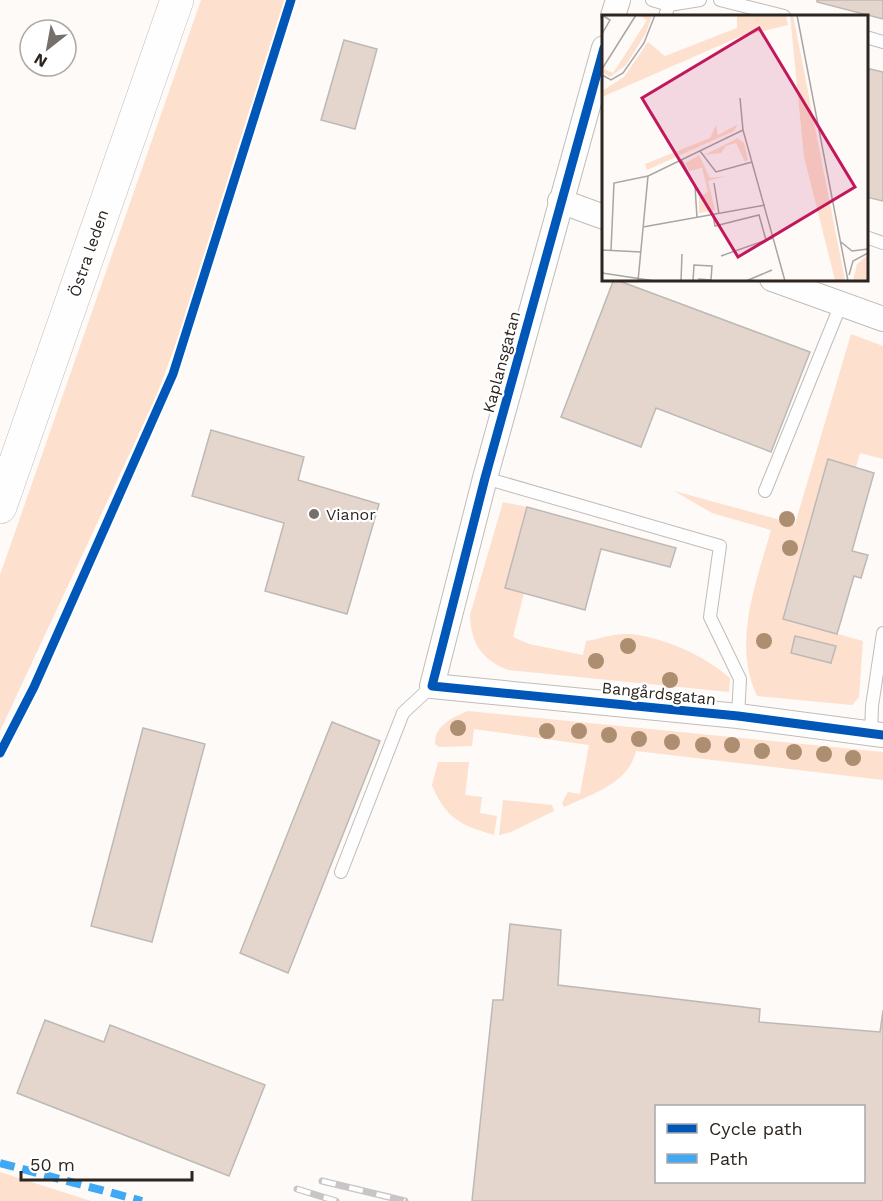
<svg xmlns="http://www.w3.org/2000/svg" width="883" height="1201" font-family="'Work Sans',sans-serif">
<rect width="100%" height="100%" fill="#fdfaf8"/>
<path fill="#fde0cd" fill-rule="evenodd" d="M201 0H285L179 335 156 397 0 731V575Z
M851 334 883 346V459L860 453 856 467 829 460 784 619 863 641 859 697 852 705 757 696C732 642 756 584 771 530L712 513 674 491 795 524ZM795 636 835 646 832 663 791 653Z
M503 502 527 507 505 588 524 593 513 637 529 644 583 655 586 641C599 639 615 633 628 634 661 636 706 656 730 678L729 692 508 670C481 659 471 643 470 615Z
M468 711 883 752V780L636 751C628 784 592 794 564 807L562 803 568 792 580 794 589 745 474 729 472 746 439 747 435 744C434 725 454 717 468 711Z
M438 762H469L465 795 482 797 480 813 497 816 494 835C462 826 445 818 432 785Z
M503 800 552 805 554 811 511 832 499 835Z
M0 1172 91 1201H0Z"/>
<path fill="#e4d6cd" stroke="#bdb9b5" stroke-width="1.5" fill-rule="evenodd" d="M817 0H883V19L817 2Z
M344 40 377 49 355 129 321 120Z
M866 68 883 72V201L866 197Z
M614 279 810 352 771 452 656 408 641 447 561 417Z
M211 430 304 457 298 480 379 504 347 614 265 591 284 523 192 496Z
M828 459 874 473 852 551 868 555 861 578 854 576 837 634 783 619Z
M527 507 676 548 670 567 601 549 585 610 505 588Z
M795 636 836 646 831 663 791 653Z
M332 722 380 741 288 973 240 953Z
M143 728 205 744 152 942 91 926Z
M510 924 561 930 558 985 760 1009 759 1022 880 1032 883 1010V1201H472L493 1000H503ZM656 1106H864V1182H656Z
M45 1020 104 1042 110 1025 265 1085 229 1176 17 1093Z"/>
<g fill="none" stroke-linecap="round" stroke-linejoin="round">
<defs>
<path id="lane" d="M652 0 669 5 665 16
M720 0 784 16
M669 5 700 0
M866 37 883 42
M866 237 883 243
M485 478 720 546 710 617 740 679 738 716
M765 491 841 304
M871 734 872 706 883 633
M341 872 403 713 432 686"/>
<path id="street" d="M613 16 618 0
M604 48 485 478 432 686 738 716 883 735
M560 201 604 217
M772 279 883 319"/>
<path id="highway" d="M0 507 177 0"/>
</defs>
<use href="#lane" stroke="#c0bcb9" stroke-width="14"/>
<use href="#street" stroke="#c0bcb9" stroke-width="26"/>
<use href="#highway" stroke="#c0bcb9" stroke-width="34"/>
<use href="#lane" stroke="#fffefe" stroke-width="12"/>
<use href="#street" stroke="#fffefe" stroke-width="24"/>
<use href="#highway" stroke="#fffefe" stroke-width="33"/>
<defs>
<path id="rail" d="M322 1181 405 1201
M297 1189 336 1201"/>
</defs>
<use href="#rail" stroke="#c7c5c5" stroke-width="7"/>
<use href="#rail" stroke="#fff" stroke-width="4.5" stroke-dasharray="14" stroke-linecap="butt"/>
<path stroke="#3fa9f5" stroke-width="8" stroke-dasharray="15 8" stroke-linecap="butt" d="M0 1163 142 1201"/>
<defs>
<path id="cycleway" d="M604 48 485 478 432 686 738 716 883 735
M0 753 34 687 173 374 291 0"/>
</defs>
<use href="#cycleway" stroke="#fff" stroke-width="13"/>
<use href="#cycleway" stroke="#0057b8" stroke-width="9"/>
</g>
<g fill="#ae8e70">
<circle cx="787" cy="519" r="8"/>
<circle cx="790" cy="548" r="8"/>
<circle cx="764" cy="641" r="8"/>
<circle cx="628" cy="646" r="8"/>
<circle cx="596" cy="661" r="8"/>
<circle cx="670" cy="680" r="8"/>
<circle cx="458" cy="728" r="8"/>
<circle cx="547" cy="731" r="8"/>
<circle cx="579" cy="731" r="8"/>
<circle cx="609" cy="735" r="8"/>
<circle cx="639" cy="739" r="8"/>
<circle cx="672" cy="742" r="8"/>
<circle cx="703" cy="745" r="8"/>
<circle cx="732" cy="745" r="8"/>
<circle cx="762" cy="751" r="8"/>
<circle cx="794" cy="752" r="8"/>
<circle cx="824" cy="754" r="8"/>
<circle cx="853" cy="758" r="8"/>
</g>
<circle fill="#75706c" stroke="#fff" stroke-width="2" cx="314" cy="514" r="6"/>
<g text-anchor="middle" stroke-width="4.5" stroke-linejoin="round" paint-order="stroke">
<g font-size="16" fill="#2c2520" stroke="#fff">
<text transform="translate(88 253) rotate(-71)" y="6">Östra leden</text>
<text transform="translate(501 362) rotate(-75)" y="6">Kaplansgatan</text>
<text transform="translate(659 693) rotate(6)" y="6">Bangårdsgatan</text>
</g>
<g font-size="16" fill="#2c2520" stroke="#fff" text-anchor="start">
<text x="326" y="520">Vianor</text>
</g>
</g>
<g transform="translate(602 15)">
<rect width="266" height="266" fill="#fdfaf8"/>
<path d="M37 0H50L44 18 24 50 8 62 0 57 2 54 11 58 28 32 45 5ZM135 0H184L186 10 137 22 0 82V76L22 62 46 27 63 41 135 13ZM188 0H191L243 265H233L202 142ZM136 109 132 116 45 155 43 149 108 123 114 110 116 120ZM136 123 142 128 146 145 143 147 134 128 124 131 119 138 102 140ZM97 140 108 163 124 161 106 166 113 195 97 198V182L106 177 100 153 87 156 83 148ZM265 241V265L251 266 255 249Z" fill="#fde0cd"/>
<path fill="none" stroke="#a9a5a2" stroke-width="1.5" d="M0 0 8 5 0 19M195 0 246 266M0 54 34 0M0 60 9 65 21 58 42 28 53 0M138 83 141 115 183 266M98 136 114 157 150 147M79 144 93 171 95 203M112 168 117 199M111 200 113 211 157 200 164 225 171 223M41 212 163 190M239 227 250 236 266 234M0 235 39 237M9 235 12 168 46 161M119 241 164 225M0 258 53 266M247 260 251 246 266 238M36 266 46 161 141 115M79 266 80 239M91 266 92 250 110 251 109 265 96 264M144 266 170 255"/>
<path fill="#c2185b" fill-opacity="0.15" stroke="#c2185b" stroke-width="3" d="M157 13 253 172 136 242 40 83Z"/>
<rect width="266" height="266" fill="none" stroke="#2c2520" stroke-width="3"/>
</g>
<rect x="655" y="1105" width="210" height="78" fill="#ffffff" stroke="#aba8a6" stroke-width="1.5"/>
<rect x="667" y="1124" width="30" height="9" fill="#0057b8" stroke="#aba8a6" stroke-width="1.5"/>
<text x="709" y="1135" font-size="18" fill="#2c2520">Cycle path</text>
<rect x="667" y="1154" width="30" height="9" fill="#3fa9f5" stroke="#aba8a6" stroke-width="1.5"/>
<text x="709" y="1165" font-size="18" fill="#2c2520">Path</text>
<g transform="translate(48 48) rotate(211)"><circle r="28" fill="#ffffff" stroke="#aba8a6" stroke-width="1.5"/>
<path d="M0-4.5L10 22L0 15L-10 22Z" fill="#75706c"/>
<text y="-9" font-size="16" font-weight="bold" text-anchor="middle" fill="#2c2520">N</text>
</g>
<path d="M21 1171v9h171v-9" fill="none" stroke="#2c2520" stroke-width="3"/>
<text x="30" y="1171" font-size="18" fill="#2c2520" stroke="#ffffff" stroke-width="4.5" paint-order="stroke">50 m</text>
</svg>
